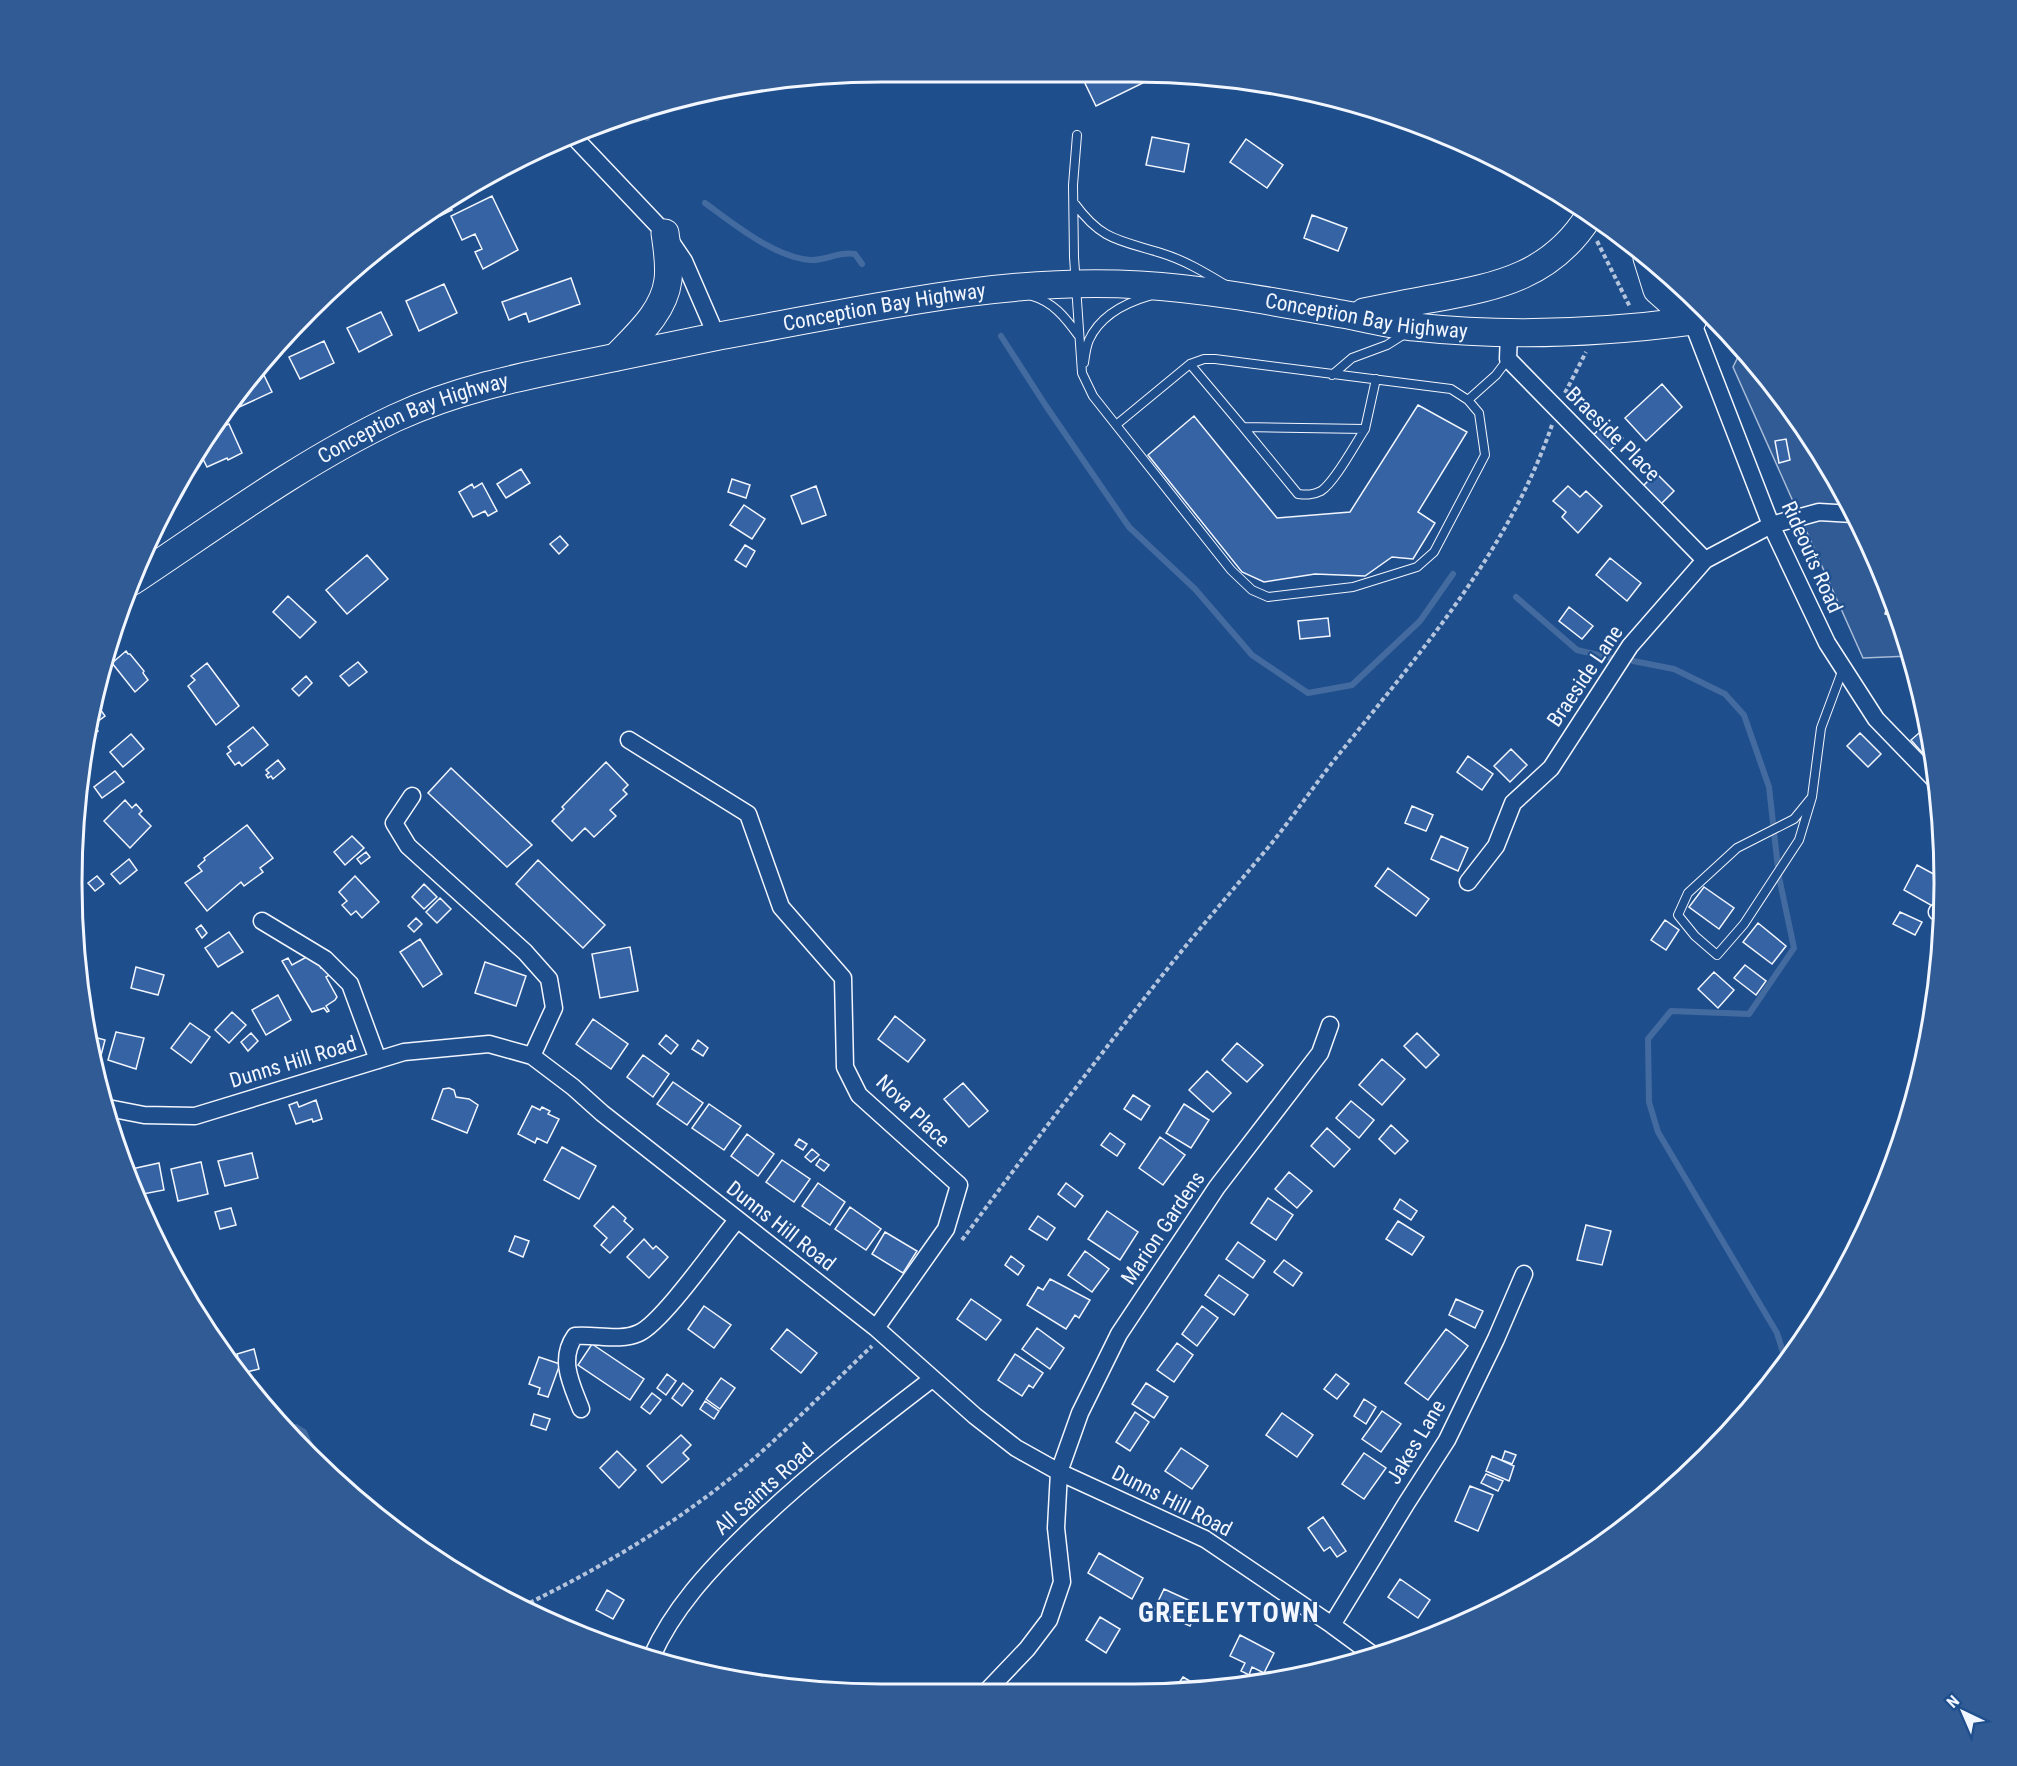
<svg xmlns="http://www.w3.org/2000/svg" width="2017" height="1766" font-family="'Roboto Condensed',sans-serif">
<rect width="100%" height="100%" fill="#1f4e8c"/>
<path fill="#305b95" stroke="#a8bbd7" stroke-width="1.5" d="M1741 351 1777 389 1837 478 1902 623 1910 656 1863 658 1733 367Z"/>
<g fill="none" stroke-linecap="round" stroke-linejoin="round">
<path stroke="#446ba0" stroke-width="6" d="M644 111 647 118
M705 203C734 224 774 257 810 260 825 261 839 251 855 254L862 264
M1001 336 1046 406 1129 527 1195 589 1252 655 1308 693 1352 685 1420 621 1453 574
M1516 597 1577 650 1611 658
M1633 661 1674 669 1725 694 1744 715 1769 787 1779 877 1794 948 1749 1014 1671 1011 1648 1039 1649 1102 1658 1132 1777 1333 1786 1362
M286 1429 296 1427 304 1432 314 1454"/>
</g>
<path fill="#3563a3" stroke="#f2f6ff" stroke-width="1.5" d="M1080 73 1148 74 1151 79 1096 106Z
M1152 137 1189 144 1184 172 1146 165Z
M1246 139 1283 165 1267 188 1230 162Z
M492 196 518 250 483 269 475 252 482 249 475 234 462 240 451 216Z
M450 205 452 210 440 216 438 213Z
M1312 215 1347 228 1338 251 1304 238Z
M571 278 580 304 529 322 526 313 509 320 502 302Z
M444 284 457 313 419 331 406 301Z
M381 312 392 335 359 352 347 328Z
M324 341 334 363 300 379 289 357Z
M260 367 272 392 235 409 232 403 239 390Z
M1662 384 1682 407 1646 441 1625 418Z
M1418 405 1467 432 1418 512 1435 523 1413 559 1392 557 1365 576 1315 574 1264 582 1242 572 1148 455 1194 416 1277 518 1350 512Z
M1607 422 1623 438 1607 453 1591 437Z
M229 424 242 453 228 460 227 458 207 467 201 455 216 429Z
M1786 439 1790 460 1779 463 1775 441Z
M521 469 530 483 506 498 497 484Z
M1656 473 1674 491 1660 505 1642 487Z
M732 479 750 485 746 498 728 492Z
M482 483 497 511 488 516 485 511 473 517 459 492 472 484 474 488Z
M816 486 826 515 802 524 791 496Z
M1568 486 1580 497 1586 491 1602 506 1578 533 1562 517 1566 512 1553 501Z
M744 505 765 519 752 539 730 525Z
M560 536 568 545 559 554 550 544Z
M745 545 755 551 746 567 735 560Z
M367 555 388 579 347 614 326 590Z
M1610 558 1641 583 1627 601 1596 575Z
M1890 595 1900 618 1885 614Z
M288 596 316 622 300 638 273 612Z
M1569 607 1593 626 1582 639 1559 621Z
M1328 618 1330 636 1300 639 1298 621Z
M126 651 128 654H130L144 671 143 673 148 680 135 692 112 663Z
M358 662 367 672 349 686 340 676Z
M207 663 239 706 216 725 188 686 195 680 191 676Z
M306 676 312 683 299 696 292 689Z
M98 706 105 716 93 725 98 731 90 735Z
M253 727 268 745 242 766 239 762 235 765 227 754 231 751 228 747Z
M1926 727 1932 751 1926 757 1911 740Z
M1860 733 1881 754 1868 767 1847 746Z
M131 734 144 749 123 767 110 752Z
M1511 749 1527 765 1510 782 1494 766Z
M1468 756 1493 774 1482 790 1457 772Z
M278 760 285 769 273 779 271 776 268 778 266 775 269 773 266 770Z
M606 762 628 785 623 790 627 794 610 810 616 816 594 837 585 828 572 841 552 821 564 809 562 807Z
M451 768 532 845 507 867 428 793Z
M115 771 124 782 102 798 94 787Z
M125 800 132 808 136 804 142 811 139 814 151 826 130 848 104 821Z
M1412 806 1433 815 1426 831 1405 823Z
M247 825 273 858 260 868 263 872 244 886 241 882 207 911 185 883 202 871 198 866 205 860 204 858Z
M352 836 364 848 345 865 334 852Z
M1441 836 1468 848 1458 871 1431 859Z
M366 852 370 857 361 864 357 859Z
M129 859 137 870 120 884 111 874Z
M538 860 605 925 583 948 516 884Z
M1917 865 1941 878 1942 897 1936 908 1904 890Z
M1388 868 1429 899 1416 916 1375 886Z
M97 876 104 884 95 891 88 883Z
M355 876 379 902 362 918 356 911 351 915 342 905 347 901 339 892Z
M424 884 437 897 424 909 412 897Z
M1704 887 1734 908 1719 929 1689 907Z
M440 898 451 909 437 923 426 912Z
M1900 912 1922 922 1915 935 1893 924Z
M416 918 422 924 414 932 408 926Z
M1665 920 1679 930 1666 950 1651 940Z
M1758 923 1786 946 1772 964 1743 942Z
M201 925 207 933 202 938 196 929Z
M229 932 243 952 218 967 205 948Z
M420 939 442 974 423 987 400 952Z
M630 947 638 991 600 998 592 954Z
M312 954 321 968 329 964 334 972 326 977 337 997 335 1000 326 1006 329 1011 327 1012 324 1008 312 1012 282 961 288 958 292 965Z
M485 962 526 976 516 1006 475 993Z
M1745 965 1766 981 1756 995 1734 978Z
M136 967 164 975 158 995 131 988Z
M1714 972 1734 990 1718 1008 1698 989Z
M278 995 291 1020 266 1035 252 1010Z
M232 1012 246 1025 229 1043 215 1030Z
M895 1016 925 1040 908 1062 878 1039Z
M593 1019 628 1044 611 1069 576 1044Z
M190 1023 210 1037 191 1063 171 1048Z
M116 1032 144 1038 136 1069 108 1060Z
M251 1033 258 1041 248 1051 241 1042Z
M1417 1033 1439 1055 1426 1068 1404 1046Z
M666 1035 678 1045 671 1054 659 1044Z
M94 1037 105 1040 99 1063Z
M698 1040 708 1048 703 1056 692 1049Z
M1237 1043 1263 1065 1247 1082 1222 1060Z
M643 1055 669 1074 653 1097 627 1077Z
M1382 1059 1405 1079 1382 1105 1359 1085Z
M1207 1071 1231 1093 1213 1112 1189 1090Z
M673 1082 703 1103 687 1125 657 1104Z
M963 1083 988 1111 969 1127 944 1099Z
M449 1088 454 1090 456 1097 469 1099 478 1105 467 1133 432 1119 443 1089Z
M1133 1095 1150 1106 1141 1120 1124 1109Z
M316 1100 322 1119 313 1122 312 1119 296 1124 289 1105 297 1102 299 1107Z
M1351 1101 1374 1120 1359 1138 1336 1118Z
M709 1104 741 1126 724 1150 692 1128Z
M1184 1104 1209 1120 1191 1148 1166 1133Z
M532 1106 540 1110 542 1107 550 1111 548 1114 559 1119 547 1143 537 1138 535 1143 518 1134Z
M1391 1125 1408 1141 1395 1154 1379 1139Z
M1327 1128 1350 1149 1334 1167 1311 1146Z
M1110 1133 1125 1144 1117 1156 1101 1145Z
M747 1134 774 1154 758 1176 731 1156Z
M1160 1137 1185 1155 1163 1185 1139 1168Z
M799 1139 807 1144 803 1150 795 1145Z
M562 1147 596 1166 579 1199 544 1180Z
M812 1149 819 1155 811 1162 805 1157Z
M252 1153 258 1178 225 1186 218 1161Z
M820 1159 829 1165 824 1171 816 1165Z
M782 1160 810 1179 794 1202 766 1182Z
M201 1162 208 1194 178 1201 171 1169Z
M159 1163 164 1190 138 1195 127 1170Z
M1289 1172 1312 1191 1297 1208 1275 1189Z
M818 1183 845 1202 830 1225 802 1206Z
M1066 1183 1083 1196 1075 1207 1058 1194Z
M1268 1198 1293 1215 1276 1240 1251 1223Z
M1400 1199 1417 1211 1411 1220 1394 1209Z
M613 1206 626 1218 624 1221 633 1229 610 1253 601 1245 607 1238 594 1226Z
M850 1207 881 1229 866 1250 835 1229Z
M231 1208 236 1225 220 1229 215 1212Z
M1107 1211 1138 1232 1120 1260 1088 1239Z
M1038 1216 1055 1228 1047 1240 1029 1229Z
M1398 1221 1424 1237 1412 1255 1386 1239Z
M1586 1225 1611 1231 1602 1265 1577 1260Z
M885 1232 917 1251 903 1273 872 1254Z
M515 1236 529 1241 523 1257 509 1251Z
M644 1239 653 1249 656 1246 668 1257 649 1278 627 1257Z
M1238 1242 1265 1261 1253 1278 1226 1259Z
M1085 1251 1109 1269 1092 1292 1068 1275Z
M1011 1256 1024 1266 1018 1275 1005 1265Z
M1284 1260 1302 1273 1293 1286 1274 1272Z
M1219 1275 1248 1295 1234 1315 1205 1295Z
M1050 1279 1090 1300 1079 1318 1075 1315 1066 1329 1027 1305 1038 1287 1043 1290Z
M971 1299 1001 1320 986 1340 957 1319Z
M1456 1299 1483 1311 1475 1328 1449 1315Z
M704 1306 731 1325 714 1348 688 1329Z
M1202 1306 1218 1318 1197 1346 1182 1334Z
M1037 1328 1064 1348 1050 1369 1022 1349Z
M787 1329 817 1353 801 1373 771 1349Z
M1446 1329 1468 1346 1428 1400 1405 1383Z
M1177 1343 1193 1355 1174 1382 1157 1370Z
M592 1344 644 1379 630 1400 578 1365Z
M254 1349 259 1369 242 1373 237 1354Z
M1015 1354 1043 1373 1033 1388 1029 1385 1022 1396 998 1380Z
M539 1357 560 1364 548 1397 538 1394 540 1388 529 1384Z
M667 1374 676 1381 666 1395 657 1388Z
M1336 1374 1349 1384 1337 1399 1324 1389Z
M721 1378 735 1388 720 1409 706 1399Z
M683 1383 693 1391 682 1406 672 1398Z
M1146 1383 1168 1397 1154 1418 1132 1404Z
M652 1393 661 1400 650 1414 641 1407Z
M1364 1399 1376 1407 1366 1424 1354 1416Z
M705 1401 719 1411 714 1419 700 1409Z
M1382 1411 1401 1424 1381 1452 1362 1439Z
M1135 1412 1149 1422 1130 1451 1116 1442Z
M1282 1413 1313 1435 1297 1457 1266 1435Z
M534 1414 550 1419 546 1430 531 1425Z
M681 1435 691 1445 683 1453 689 1459 662 1483 647 1466Z
M1181 1448 1208 1466 1192 1489 1165 1471Z
M617 1451 636 1470 619 1488 600 1468Z
M1505 1451 1516 1455 1512 1464 1502 1460Z
M1364 1453 1386 1468 1364 1499 1342 1484Z
M1492 1456 1514 1466 1509 1481 1486 1471Z
M1486 1474 1503 1481 1498 1491 1481 1483Z
M1470 1486 1493 1495 1478 1531 1455 1521Z
M1323 1517 1346 1551 1337 1557 1330 1547 1324 1551 1308 1528Z
M1099 1553 1143 1578 1132 1599 1088 1573Z
M1400 1579 1430 1600 1418 1618 1388 1597Z
M1164 1589 1197 1604 1194 1611 1196 1612 1190 1626 1154 1610Z
M607 1590 624 1600 613 1619 596 1610Z
M1100 1617 1120 1629 1106 1653 1086 1640Z
M588 1629 614 1644V1645L584 1636Z
M1240 1635 1274 1653 1264 1673 1252 1667 1249 1675 1241 1671 1245 1663 1230 1656Z
M1183 1677 1200 1687 1198 1690 1173 1692Z
M1071 1684 1089 1693H1067Z"/>
<g fill="none" stroke-linecap="round" stroke-linejoin="round">
<defs>
<path id="service" d="M1077 135 1073 185 1074 257 1082 373 1093 396 1231 570 1252 590 1268 597 1353 587 1417 567 1434 552 1485 455 1479 413 1468 400 1451 389 1215 359H1204L1190 364 1116 425
M1075 204C1102 241 1120 240 1161 253 1184 260 1204 272 1224 284
M1032 296C1053 302 1065 317 1078 335
M1084 363C1085 356 1086 347 1089 340 1100 316 1125 303 1149 296
M1190 364 1243 427 1365 429 1376 379
M1332 375 1352 358 1387 345 1406 333
M1468 400 1496 375 1508 359
M1243 427 1298 494C1307 495 1313 495 1321 491 1335 482 1355 444 1365 429
M1812 797 1799 840 1744 924 1717 955 1695 936 1678 915 1688 893 1737 848 1794 819 1812 797 1821 728 1843 669"/>
<path id="minor" d="M574 137 665 233 684 261 717 337
M1692 321 1771 525 1827 643 1876 719 1938 783
M1509 333 1508 359 1705 560
M629 740 748 814 781 907 843 978 845 1067 859 1095 959 1185 946 1229 876 1328
M412 796 394 823 408 846 525 952 549 979 554 1008 532 1056
M1468 882 1496 846 1513 803 1551 768 1630 646 1705 560 1771 525 1819 512 1853 514
M1937 912 1943 914
M262 921 325 959 350 984 378 1060
M108 1108 144 1115 195 1116 404 1052 489 1044 532 1056 573 1087 602 1113 876 1328 975 1416 1016 1448 1059 1472 1205 1539 1332 1625 1373 1655
M581 1409C572 1385 558 1360 575 1336 596 1334 619 1342 639 1333 663 1322 717 1244 737 1220
M1332 1625 1406 1504 1447 1440 1496 1339 1524 1274
M652 1656C673 1609 709 1570 746 1534 804 1477 868 1428 932 1379
M985 1693 1027 1649 1049 1620 1062 1582 1056 1528 1059 1472 1080 1413 1119 1334 1217 1187 1320 1053 1330 1025"/>
<g id="primary">
<path d="M1647 258 1657 290 1692 321"/>
<path d="M1364 312C1388 307 1412 302 1436 298 1500 286 1552 275 1589 216"/>
<path d="M616 357C637 335 664 312 668 280 670 264 667 248 665 233"/>
<path id="s1" d="M131 582C217 525 302 462 395 418 455 390 519 377 583 364 628 355 674 345 719 336 856 312 1000 276 1140 285 1208 289 1275 302 1342 314 1366 318 1390 325 1415 327 1506 337 1601 333 1692 321"/>
</g>
</defs>
<use href="#service" stroke="#f2f6ff" stroke-width="10"/>
<use href="#minor" stroke="#f2f6ff" stroke-width="19"/>
<use href="#primary" stroke="#f2f6ff" stroke-width="29"/>
<path stroke="#b3c4dc" stroke-width="4" stroke-dasharray="4.5 3" stroke-linecap="butt" d="M1597 241 1630 307
M1565 393 1586 352
M962 1240C1027 1152 1093 1064 1161 977 1196 932 1234 889 1271 844 1292 818 1311 790 1332 763 1416 657 1507 555 1552 425
M523 1606C591 1573 658 1534 718 1488 773 1446 821 1394 872 1346"/>
<use href="#service" stroke="#1f4e8c" stroke-width="8"/>
<use href="#minor" stroke="#1f4e8c" stroke-width="16"/>
<use href="#primary" stroke="#1f4e8c" stroke-width="27"/>
</g>
<g text-anchor="middle" stroke-width="4.5" stroke-linejoin="round" paint-order="stroke">
<g font-size="21" fill="#f2f6ff" stroke="#1f4e8c">
<text dy="7" stroke="none"><textPath href="#s1" startOffset="814">Conception Bay Highway</textPath></text>
<text dy="7" stroke="none"><textPath href="#s1" startOffset="1300">Conception Bay Highway</textPath></text>
<text dy="7" stroke="none"><textPath href="#s1" startOffset="328">Conception Bay Highway</textPath></text>
<text transform="translate(1613 434) rotate(45)" y="7">Braeside Place</text>
<text transform="translate(1812 557) rotate(66)" y="7">Rideouts Road</text>
<text transform="translate(1585 676) rotate(-56)" y="7">Braeside Lane</text>
<text transform="translate(293 1062) rotate(-17)" y="7">Dunns Hill Road</text>
<text transform="translate(913 1111) rotate(44)" y="7">Nova Place</text>
<text transform="translate(781 1226) rotate(38)" y="7">Dunns Hill Road</text>
<text transform="translate(1163 1228) rotate(-56)" y="7">Marion Gardens</text>
<text transform="translate(1416 1442) rotate(-59)" y="7">Jakes Lane</text>
<text transform="translate(764 1489) rotate(-42)" y="7">All Saints Road</text>
<text transform="translate(1172 1501) rotate(27)" y="7">Dunns Hill Road</text>
</g>
<g font-size="27" font-weight="bold" letter-spacing="1.5" fill="#f2f6ff" stroke="#1f4e8c">
<text x="1229" y="1622">GREELEYTOWN</text>
</g>
</g>
<path d="M0 0H2017V1766H0ZM882 82H1134A800 800 0 0 1 1934 882V884A800 800 0 0 1 1134 1684H882A800 800 0 0 1 82 884V882A800 800 0 0 1 882 82Z" fill="#305b95" fill-rule="evenodd"/>
<path fill="none" stroke="#f2f6ff" stroke-width="3" d="M882 82H1134A800 800 0 0 1 1934 882V884A800 800 0 0 1 1134 1684H882A800 800 0 0 1 82 884V882A800 800 0 0 1 882 82Z"/>
<g transform="translate(1963 1712) rotate(316)" stroke="#1f4e8c" stroke-width="4.5" paint-order="stroke">
<path d="M0-4.5L10 22L0 15L-10 22Z" fill="#f2f6ff"/>
<text y="-9" font-size="16" font-weight="bold" text-anchor="middle" fill="#f2f6ff">N</text>
</g>
</svg>
